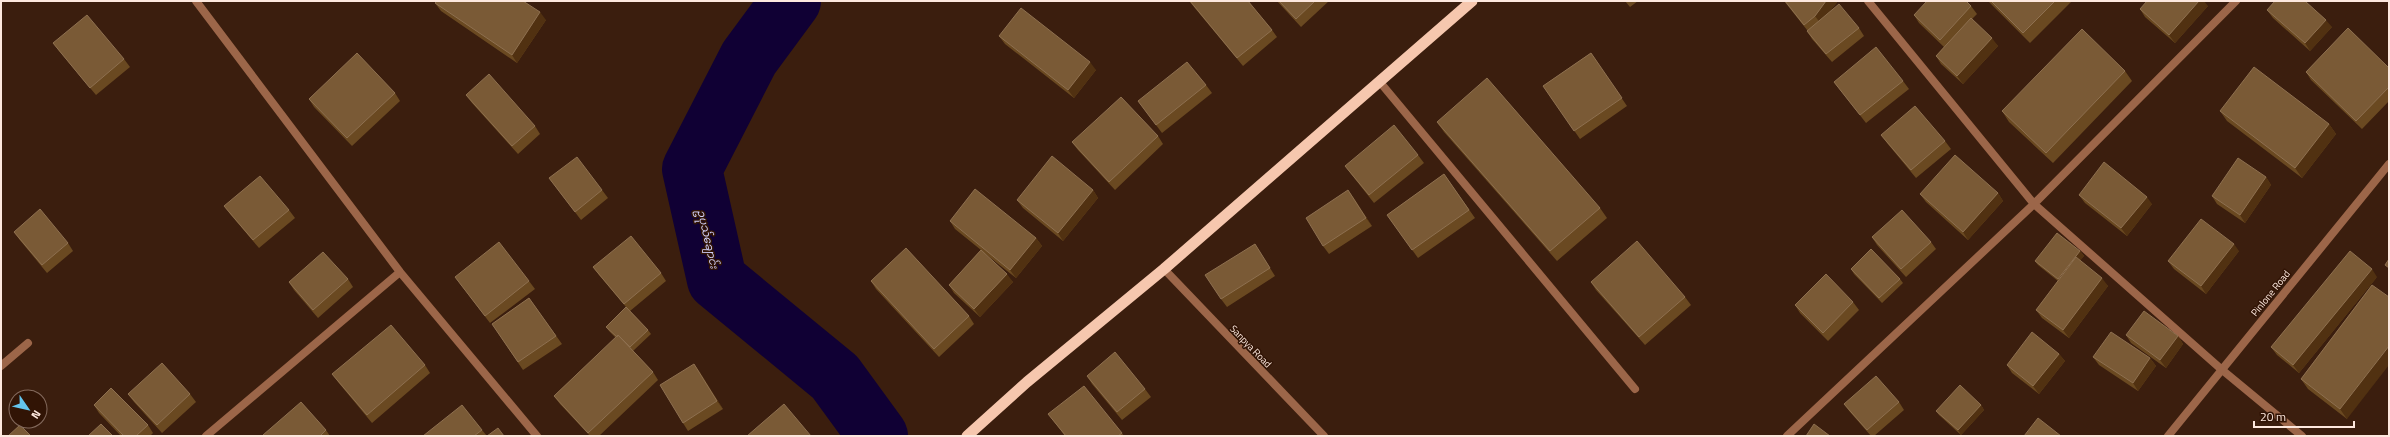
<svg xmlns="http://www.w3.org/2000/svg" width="2390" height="437" font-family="'Titillium Web','Noto Sans Myanmar',sans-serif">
<rect width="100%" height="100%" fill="#3b1e0e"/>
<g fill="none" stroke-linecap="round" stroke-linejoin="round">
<path stroke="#100034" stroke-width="60" d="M791 1 749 58 692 169 717 280 835 377 878 436"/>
<path stroke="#9c6649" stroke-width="8" d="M1379 81 1635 389
M2221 369 2302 436"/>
<path stroke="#9c6649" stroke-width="8" d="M196 1 400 272 537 436
M1868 1 2034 204 2221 369
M1 366 28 343
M206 436 400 272
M1787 436 2034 204 2236 1
M2168 436 2389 164"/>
<path stroke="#9c6649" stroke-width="8" d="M1164 269 1324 436"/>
<path stroke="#f6c7ae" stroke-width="11" d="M967 436 1027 382 1164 269 1472 1"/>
</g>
<path fill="#6a4921" d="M1189 1H1248L1272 30 1277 37 1243 66Z
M1277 1H1329L1301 27Z
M1625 1H1638L1630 7Z
M1784 1H1838L1830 11 1859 28 1864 36 1832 62 1812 39 1807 31V30Z
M1988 1H2072L2030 43Z
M435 3 546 20 517 63 441 11Z
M1971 6 1977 14 1972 19 1998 46 1963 84 1941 64 1936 56 1944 47 1919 23 1914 15Z
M2208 6 2175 43 2145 17 2140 9Z
M2267 10 2332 27 2310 51 2273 18Z
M999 36 1096 70 1074 98 1005 44Z
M53 43 124 59 130 67 96 95 59 51Z
M1591 53 1627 106 1580 139 1543 86Z
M2389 68V101L2362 129 2311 80 2306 72Z
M2125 71 2132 81 2053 163 2009 122 2002 111Z
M1903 81 1909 89 1866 123 1834 82Z
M1206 85 1212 93 1162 133 1138 101Z
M395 93 400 101 352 146 314 107 309 99Z
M466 95 535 126 540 134 518 154 472 103Z
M2220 111 2329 124 2336 134 2302 178 2227 121Z
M1437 122 1600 208 1607 218 1557 261 1444 132Z
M1881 135 1945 141 1951 149 1916 178 1887 143Z
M1158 136 1163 144 1115 190 1078 150 1072 142Z
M1418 155 1424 163 1374 203 1351 174 1345 166Z
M1444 174 1475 218 1418 258 1387 215Z
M2266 177 2271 185 2245 223 2217 204 2212 196Z
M549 178 602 190 608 198 581 220Z
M1093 190 1098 198 1063 241 1023 208 1017 200Z
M1348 190 1372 226 1329 254 1323 246Z
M1998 193 2003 201 1968 240 1926 202 1920 194Z
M2079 195 2152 204 2127 236 2085 203Z
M224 206 289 210 295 218 259 248 230 214Z
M950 221 1036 238 1042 246 1016 278 983 252 1013 282 980 317 954 293 949 285 981 250 955 229Z
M14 232 68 243 73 251 47 273 19 239Z
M1872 237 1931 242 1936 249 1906 277 1877 245Z
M1255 244 1275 276 1227 307 1221 299Z
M2080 251 2084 256 2080 260 2108 286 2069 338 2042 318 2036 310 2058 281 2038 265 2035 261Z
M2239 251 2206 294 2174 269 2168 261Z
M593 267 661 273 666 281 630 311 648 330 651 334 633 351 653 372 658 380 599 436H590L560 404 554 396 616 338 609 331 606 327 626 307 599 275Z
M1851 269 1900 279 1903 283 1882 303 1854 274Z
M455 277 529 281 535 289 490 323Z
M2377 277 2299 373 2277 355 2271 347Z
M348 279 353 287 318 318 294 290 289 282Z
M871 281 969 316 974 324 939 357 876 289Z
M1591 282 1685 297 1691 305 1645 345 1596 290Z
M2372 285 2347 419 2308 389 2301 379Z
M529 298 562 344 523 370 492 324Z
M1853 302 1859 310 1828 341 1800 313 1795 305Z
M2126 335 2178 336 2183 344 2166 368 2131 343Z
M2059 354 2065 361 2039 394 2012 373 2007 365Z
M2093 357 2150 358 2156 366 2138 391 2099 365Z
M694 364 723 409 688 431 683 423Z
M425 365 430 373 372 423 338 382 332 374Z
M1087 376 1145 389 1151 397 1122 420 1092 384Z
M128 394H190L196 402 162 433 134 402Z
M1899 402 1904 410 1874 436H1871L1850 412 1844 404Z
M94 405 148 425 153 433 150 436H121L99 413Z
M1981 405 1984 410 1961 435 1939 415 1936 411Z
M1048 414 1122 433 1124 436H1065Z
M326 430 330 436H264Z
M482 430 487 436H423Z"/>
<path fill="#513111" d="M1826 1H1838L1821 24 1815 16Z
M2199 1H2204L2208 6 2175 43 2169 35Z
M540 12 546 20 517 63 512 55Z
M2326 20 2332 27 2310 51 2305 43Z
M1992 38 1998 46 1963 84 1957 76Z
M1090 62 1096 70 1074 98 1068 90Z
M2329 124 2336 134 2302 178 2295 168Z
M2266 177 2271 185 2245 223 2240 215Z
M1093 190 1098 198 1063 241 1058 233Z
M1348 190 1354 198 1372 226 1366 218Z
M1998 193 2003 201 1968 240 1963 232Z
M2147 197 2152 204 2127 236 2121 228Z
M1036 238 1042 246 1016 278 1010 270Z
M2234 244 2239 251 2206 294 2201 286Z
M2080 251 2084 256 2061 284 2058 279Z
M2372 269 2377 277 2299 373 2293 365Z
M1007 274 1013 282 980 317 974 309Z
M2102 278 2108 286 2069 338 2063 330Z
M2178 336 2183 344 2166 368 2160 360Z
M2389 346V365L2347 419 2340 409Z
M2059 354 2065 361 2039 394 2033 386Z
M2150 358 2156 366 2138 391 2133 383Z
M694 364 700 372 723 409 717 401Z
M1981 405 1984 410 1961 435 1958 430Z"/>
<path fill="#7a5a36" stroke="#8e7050" d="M437 1H523L540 12 512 55 435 3Z
M1190 1H1248L1272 30 1237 58Z
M1279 1H1315L1296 19Z
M1785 1H1826L1815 16 1804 25Z
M1927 1H1966L1971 6 1940 40 1914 15Z
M1991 1H2055L2023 33Z
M2147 1H2199L2169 35 2140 9Z
M2275 1H2305L2326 20 2305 43 2267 10Z
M1839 4 1859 28 1826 54 1807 31Z
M1021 8 1090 62 1068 90 999 36Z
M87 15 124 59 90 88 53 43Z
M1971 18 1992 38 1957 76 1936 56Z
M2348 28 2389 68V87L2356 121 2306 72Z
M2082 29 2125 71 2046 153 2002 111Z
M1876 47 1903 81 1860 115 1834 82Z
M357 53 395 93 347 138 309 99Z
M1591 53 1622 98 1574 131 1543 86Z
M1187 62 1206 85 1156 125 1138 101Z
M2254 67 2329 124 2295 168 2220 111Z
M489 74 535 126 512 146 466 95Z
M1487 78 1600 208 1550 251 1437 122Z
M1121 97 1158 136 1109 182 1072 142Z
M1915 106 1945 141 1911 170 1881 135Z
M1394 125 1418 155 1369 195 1345 166Z
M1955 155 1998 193 1963 232 1920 194Z
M1052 156 1093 190 1058 233 1017 200Z
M577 157 602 190 575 212 549 178Z
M2238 158 2266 177 2240 215 2212 196Z
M2104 162 2147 197 2121 228 2079 195Z
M1444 174 1469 210 1412 250 1387 215Z
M260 176 289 210 253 240 224 206Z
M975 189 1036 238 1010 270 950 221Z
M1348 190 1366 218 1323 246 1306 218Z
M40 209 68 243 42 265 14 232Z
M1902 210 1931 242 1901 269 1872 237Z
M2201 219 2234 244 2201 286 2168 261Z
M2057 233 2080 251 2058 279 2035 261Z
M631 236 661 273 624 304 593 267Z
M1637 241 1685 297 1639 337 1591 282Z
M499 242 529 281 485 316 455 277Z
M1255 244 1270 268 1221 299 1205 275Z
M906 248 969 316 934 349 871 281Z
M1871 249 1900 279 1879 298 1851 269Z
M981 250 1007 274 974 309 949 285Z
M2350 251 2372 269 2293 365 2271 347Z
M323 252 348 279 313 310 289 282Z
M2076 257 2102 278 2063 330 2036 310Z
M2389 259V268L2385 265Z
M1826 274 1853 302 1823 333 1795 305Z
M2372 285 2389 297V346L2340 409 2301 379Z
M529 298 556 336 518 362 492 324Z
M626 307 648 330 630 347 618 335 617 337 606 327Z
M2144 311 2178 336 2160 360 2126 335Z
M391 325 425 365 367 415 332 374Z
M2032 332 2059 354 2033 386 2007 365Z
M2111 332 2150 358 2133 383 2093 357Z
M618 335 653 372 588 433 554 396Z
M1115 352 1145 389 1117 412 1087 376Z
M162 363 190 394 157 425 128 394Z
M694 364 717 401 683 423 660 385Z
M1876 376 1899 402 1867 430 1844 404Z
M1960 385 1981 405 1958 430 1936 411Z
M1084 386 1122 433 1118 436H1066L1048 414Z
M111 388 148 425 136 436H124L94 405Z
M301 402 326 430 320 436H264L263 435Z
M784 404 811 436H747Z
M462 405 482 430 474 436H423Z
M2038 418 2061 436H2024Z
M101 424 113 436H88Z
M1814 424 1830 436H1806Z
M20 425 31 436H8Z
M498 428 504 436H487Z"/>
<g text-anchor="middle" stroke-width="3" stroke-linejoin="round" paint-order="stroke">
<g font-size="10" fill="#fde8de" stroke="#311405">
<text transform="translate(2270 293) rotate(-51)" y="4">Pinlone Road</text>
<text transform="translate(1251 346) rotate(46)" y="4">Sanpya Road</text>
</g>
<g font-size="11" font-style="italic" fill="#d3d0fc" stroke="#311405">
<text transform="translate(708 239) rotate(77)" y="4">ဥပုသ်ချောင်း</text>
</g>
</g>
<rect width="2390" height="437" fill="none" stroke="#fde8de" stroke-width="4"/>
<g transform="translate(28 409) rotate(124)"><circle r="19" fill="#311405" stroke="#83695c"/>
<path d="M0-3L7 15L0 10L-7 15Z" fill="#64c5ee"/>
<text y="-6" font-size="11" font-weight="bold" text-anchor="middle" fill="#fde8de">N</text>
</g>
<path d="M2254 421v6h100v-6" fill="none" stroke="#fde8de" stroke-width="2"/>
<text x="2260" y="421" font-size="12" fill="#fde8de" stroke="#311405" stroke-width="3" paint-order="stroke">20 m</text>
</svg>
